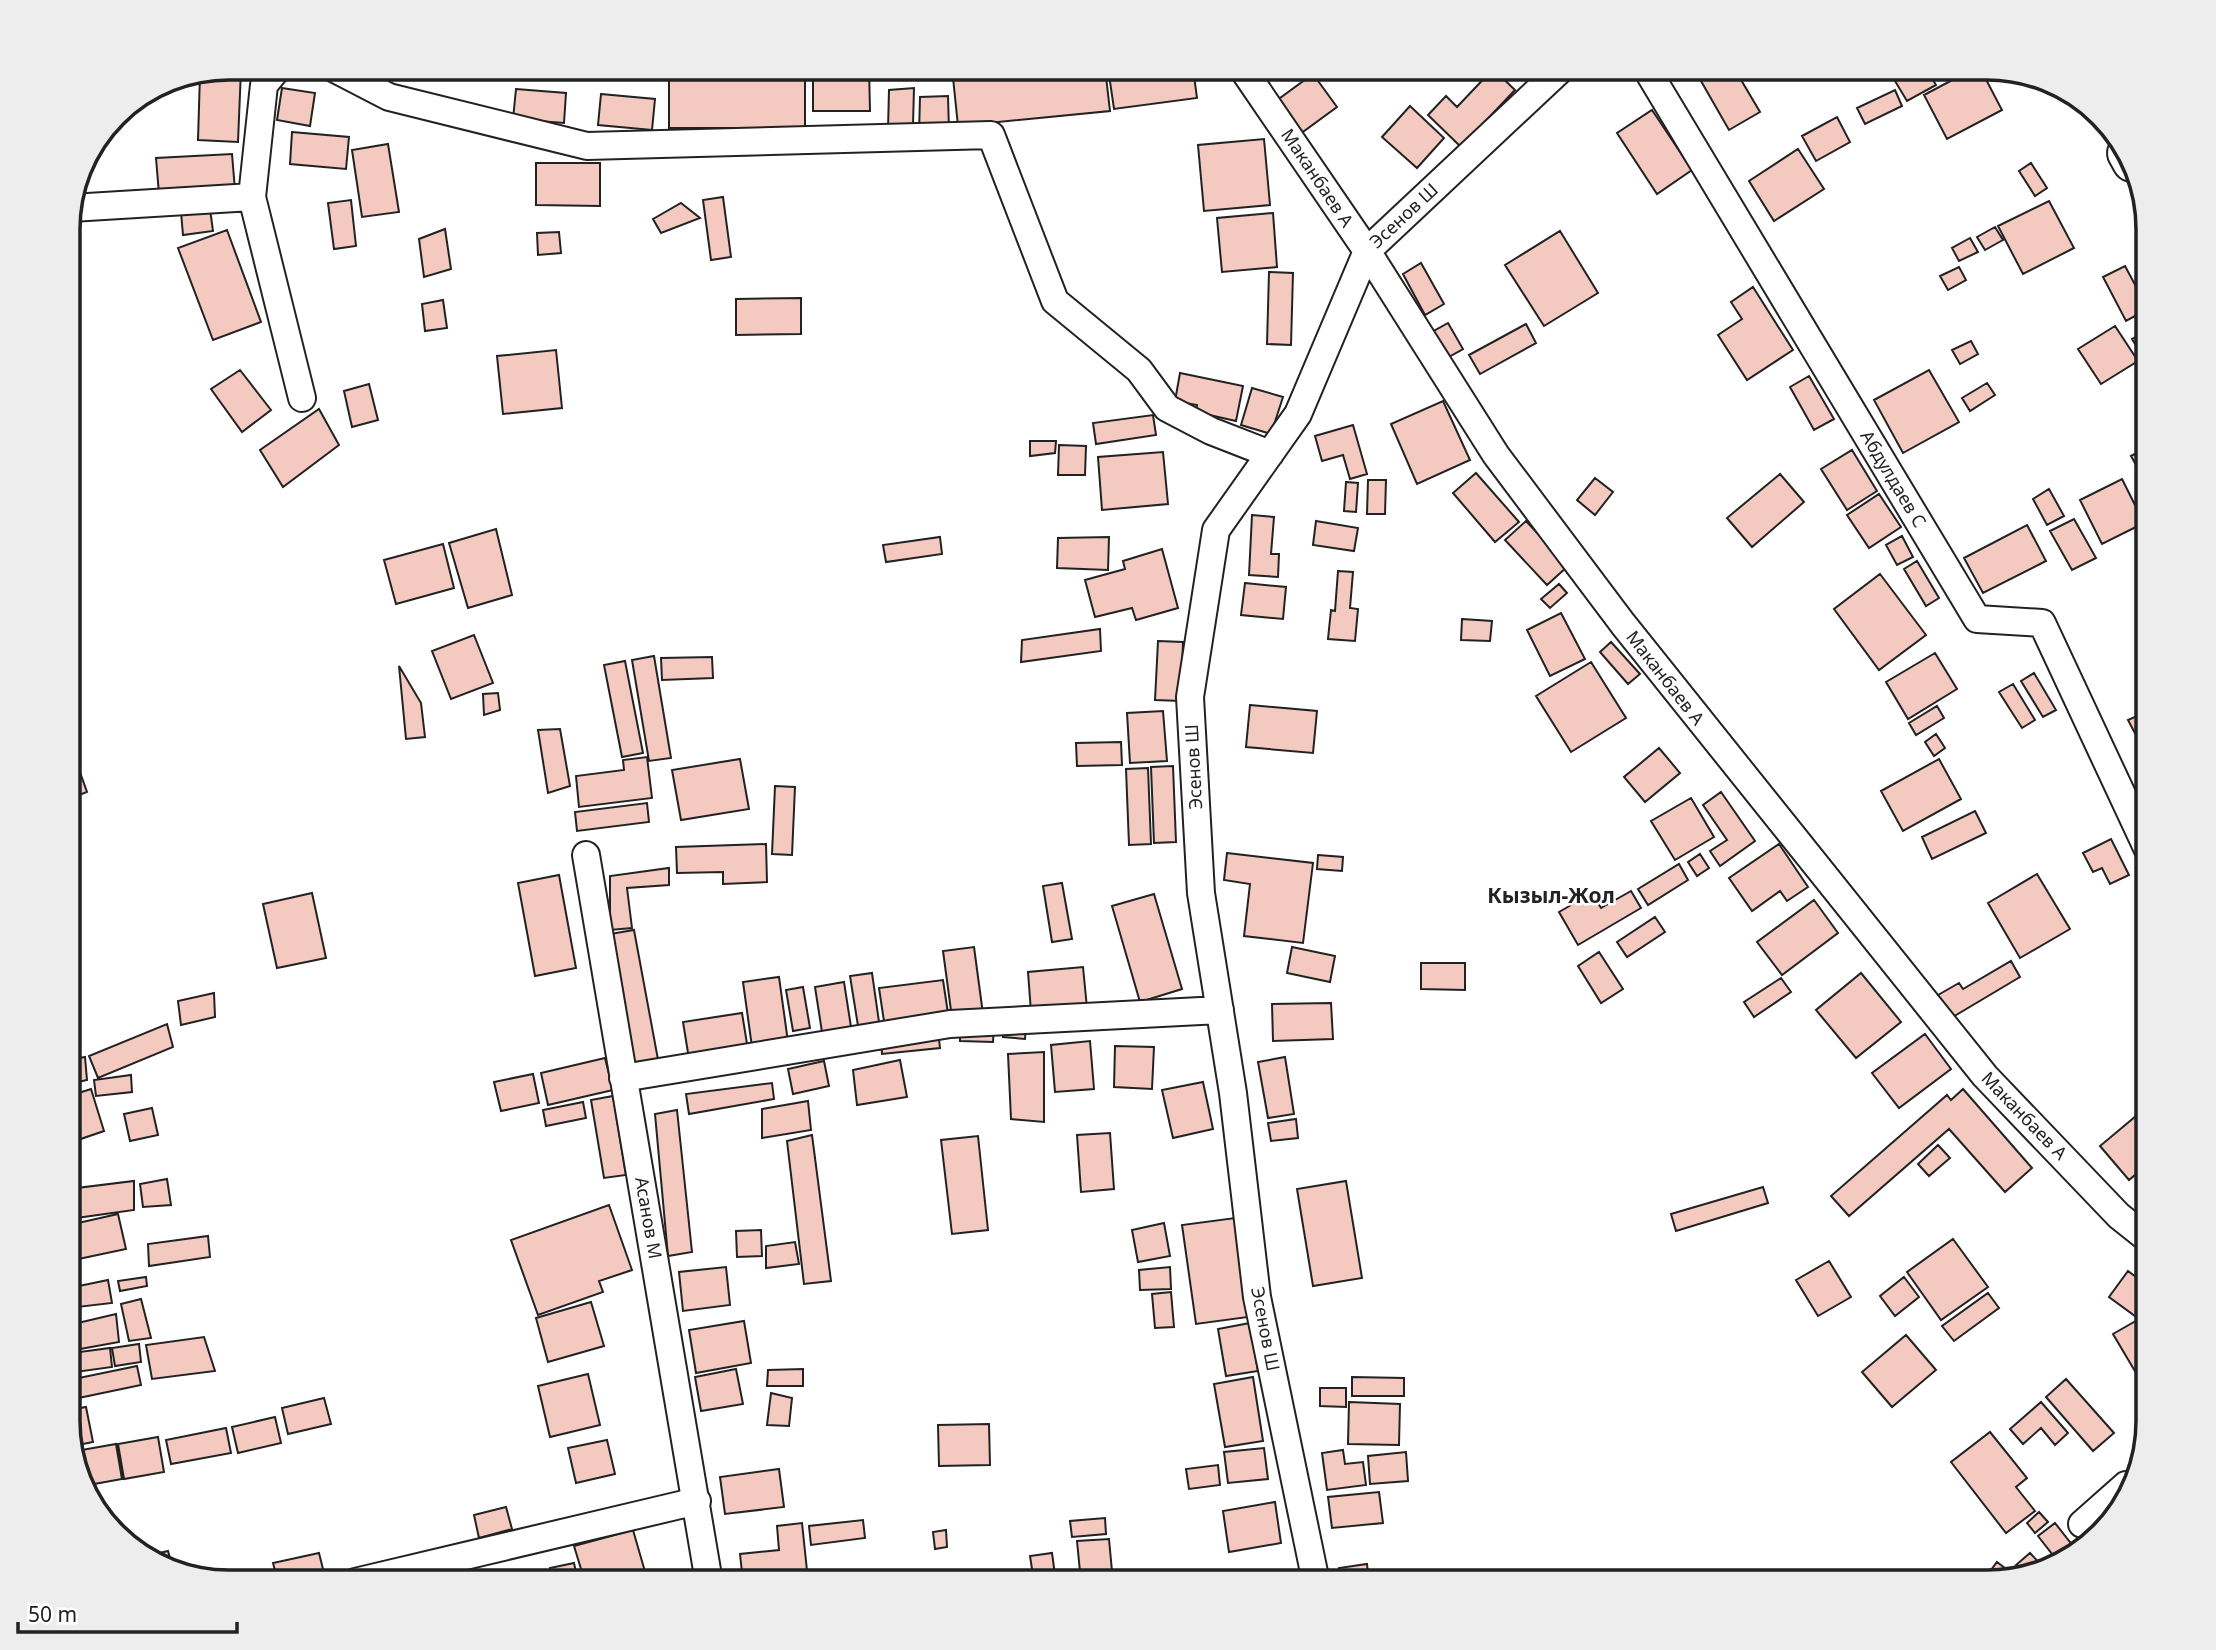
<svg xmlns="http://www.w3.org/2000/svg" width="2216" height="1650" font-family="'Noto Sans',sans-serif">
<rect width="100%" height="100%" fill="#fff"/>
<path fill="#f3c9c0" stroke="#222" stroke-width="2" d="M813 68H869L870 111H813Z
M952 68H1105L1110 111 958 126Z
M1108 68H1193L1197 98 1114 109Z
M1667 68H1693L1674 80Z
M1706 68H1734L1760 112 1729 130 1697 74Z
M1895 68H1926L1936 85 1907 101 1889 71Z
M1975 68H1980L2002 110 1947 139 1924 95Z
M228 69H241L238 142 198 140 200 74Z
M1493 69 1515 90 1461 147 1428 115 1446 96 1457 107Z
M805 71V128H669V72Z
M1313 74 1337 107 1300 134 1276 101Z
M282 88 315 93 310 126 277 120Z
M914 88 913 125 888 130 889 90Z
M516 89 566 93 564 123 513 119Z
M1895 90 1902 106 1865 124 1857 108Z
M601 94 655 99 652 130 598 125Z
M948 96 949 131 919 134 920 97Z
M1410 106 1444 138 1417 168 1382 137Z
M1652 110 1692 170 1657 194 1617 133Z
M1837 117 1850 142 1816 161 1802 136Z
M292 132 349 137 346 169 290 164Z
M1264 139 1270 205 1204 211 1198 145Z
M388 144 399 212 362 217 352 150Z
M1798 149 1824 189 1774 221 1749 181Z
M232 154 235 190 159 194 156 158Z
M536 163H600V206L536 205Z
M2031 163 2047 188 2035 196 2019 171Z
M723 197 731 257 711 260 703 200Z
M351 200 356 246 334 249 328 203Z
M2049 201 2074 248 2023 274 1998 226Z
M681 203 700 218 661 233 653 219Z
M210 209 213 231 183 235 181 212Z
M1273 213 1277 267 1222 272 1217 218Z
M1995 227 2003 240 1985 250 1977 237Z
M445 229 451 269 424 277 419 239Z
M227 230 261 322 213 340 178 248Z
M1560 231 1598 293 1544 326 1505 265Z
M559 232 561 253 538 255 537 233Z
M1970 238 1978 252 1959 261 1952 248Z
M1421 263 1444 304 1425 315 1403 274Z
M2125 266 2148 309 2126 321 2103 277Z
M1959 267 1966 280 1948 290 1940 276Z
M1269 272 1293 273 1291 345 1267 344Z
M1753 287 1793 350 1747 380 1718 335 1742 319 1731 302Z
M801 298V334L736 335V299Z
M443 300 447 328 425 331 422 304Z
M1448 323 1463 349 1447 358 1432 332Z
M1526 324 1536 343 1480 374 1469 355Z
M2115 326 2138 361 2101 384 2078 349Z
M2145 331 2148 335V365L2132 339Z
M1971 341 1978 354 1960 364 1952 350Z
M556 350 562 408 503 414 497 356Z
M240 370 271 410 242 432 211 389Z
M1929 370 1959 422 1903 453 1874 400Z
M1180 373 1243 386 1236 421 1196 412 1197 405 1175 401Z
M1809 376 1834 419 1814 430 1790 387Z
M1987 383 1995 395 1970 411 1962 398Z
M369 384 378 420 352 427 344 391Z
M1252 388 1283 397 1271 434 1241 425Z
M1443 401 1470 460 1417 484 1391 424Z
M319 409 339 445 283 487 260 450Z
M1153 415 1156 435 1096 444 1093 423Z
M1353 425 1367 474 1350 479 1343 455 1322 461 1315 436Z
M1030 441H1056L1055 453 1030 456Z
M1059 445 1086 446 1085 475H1058Z
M2148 447V487L2131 456Z
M1852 450 1877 491 1847 510 1821 469Z
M1163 452 1168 504 1102 510 1098 457Z
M1476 473 1519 522 1495 542 1453 493Z
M1780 474 1804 502 1752 547 1727 518Z
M1595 478 1613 492 1595 515 1577 500Z
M2122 479 2144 523 2102 544 2080 500Z
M1368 480H1386L1385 514H1367Z
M1346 482 1358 483 1356 512 1344 511Z
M2049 489 2064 516 2047 525 2033 499Z
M1879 494 1901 527 1869 548 1847 515Z
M1252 515 1274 517 1271 554H1279L1278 577 1249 575Z
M2074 519 2096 558 2072 570 2050 531Z
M1316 521 1358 528 1354 551 1313 545Z
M1526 521 1568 566 1547 585 1505 540Z
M2027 525 2046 561 1983 593 1964 558Z
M496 529 512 595 468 608 449 543Z
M1902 536 1913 557 1897 565 1886 545Z
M940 537 942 554 886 562 883 545Z
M1109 537 1108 570 1057 568 1058 538Z
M443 544 454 588 396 604 384 560Z
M1162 549 1178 608 1136 620 1132 608 1095 617 1085 580 1125 569 1123 561Z
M1917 561 1939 598 1926 606 1904 569Z
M1338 571 1353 572 1350 608 1358 609 1355 641 1328 639 1331 610 1335 611Z
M1880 574 1926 635 1879 670 1834 609Z
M1245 583 1286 587 1283 619 1241 615Z
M1559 584 1567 593 1550 608 1541 599Z
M1561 613 1585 659 1550 676 1527 630Z
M1462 619 1492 621 1490 641 1461 640Z
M1100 629 1101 651 1021 662 1022 640Z
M474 635 493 683 451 699 432 651Z
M1158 641 1183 642 1181 701 1155 700Z
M1611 642 1640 674 1628 684 1600 652Z
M1935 653 1957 689 1908 719 1886 682Z
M654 656 671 758 649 761 632 660Z
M712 657 713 678 662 680 661 658Z
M625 661 643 753 622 757 604 665Z
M1591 662 1626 718 1571 752 1536 696Z
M399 666 421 703 425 737 406 739Z
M2034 673 2056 710 2043 717 2021 681Z
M2013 684 2035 720 2022 728 1999 692Z
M498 693 500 710 484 715 483 694Z
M1250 705 1317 711 1313 753 1246 747Z
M1937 706 1944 718 1916 735 1909 723Z
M1163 711 1167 761 1130 763 1127 713Z
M2148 711V758L2128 720Z
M560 729 570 786 548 793 538 730Z
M1936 734 1945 748 1934 756 1925 742Z
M1121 742 1122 765 1077 766 1076 743Z
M1659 748 1680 773 1645 802 1624 777Z
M647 757 652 798 579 807 576 776 624 770 623 760Z
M740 759 749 809 681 820 672 770Z
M1939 759 1961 799 1903 831 1881 791Z
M76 761 87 792 69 799V764Z
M1173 766 1176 842 1154 843 1151 767Z
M1148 768 1151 844 1129 845 1126 769Z
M775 786 795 787 792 855 772 854Z
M1721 792 1755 841 1720 866 1710 851 1727 840 1703 805Z
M1691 798 1714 837 1675 860 1651 821Z
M647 803 649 822 577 831 575 812Z
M1975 811 1986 833 1932 859 1922 837Z
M2111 839 2129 875 2110 884 2102 868 2093 872 2083 853Z
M766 844 767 882 723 884V872L677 873 676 847Z
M1779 844 1808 887 1787 901 1780 891 1752 911 1729 878Z
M1227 853 1313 863 1303 943 1244 936 1250 884 1224 880Z
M1700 854 1709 868 1697 876 1688 862Z
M1318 855 1343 857 1342 871 1317 869Z
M1679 864 1688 880 1648 905 1638 889Z
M669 868V885L627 888 632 928 610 930V876Z
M2037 874 2070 929 2020 958 1988 903Z
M559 875 576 968 535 976 518 883Z
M1062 883 1072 939 1052 942 1043 886Z
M1631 891 1641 908 1578 945 1559 912 1592 893 1601 908Z
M312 893 326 958 277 968 263 904Z
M1154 894 1182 989 1140 1002 1112 906Z
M1814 900 1838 933 1782 975 1757 942Z
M1655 917 1665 932 1627 957 1617 942Z
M634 930 659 1065 635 1069 610 934Z
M974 947 983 1014 952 1018 943 951Z
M1292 947 1335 956 1330 982 1287 973Z
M1599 952 1623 989 1601 1003 1578 966Z
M2011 961 2020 977 1951 1018 1938 995 1959 983 1963 989Z
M1421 963H1465V990L1421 989Z
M1083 967 1087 1008 1031 1012 1028 972Z
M872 973 880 1029 859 1032 850 976Z
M1861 973 1901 1022 1856 1058 1816 1010Z
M779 977 788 1042 752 1047 743 982Z
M1781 978 1791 992 1754 1017 1744 1002Z
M943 980 949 1020 885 1028 879 988Z
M844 982 851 1027 822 1032 815 987Z
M803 987 810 1028 793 1031 786 990Z
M214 993 215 1017 181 1025 178 1001Z
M1331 1003 1333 1039 1273 1041 1272 1004Z
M742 1013 748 1050 689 1059 683 1022Z
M1004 1023 1026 1025 1025 1039 1003 1037Z
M167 1024 173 1047 98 1078 89 1056Z
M994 1025 993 1042 960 1041V1027Z
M938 1031 940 1048 882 1054 881 1040Z
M1925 1034 1951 1069 1899 1108 1872 1073Z
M1090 1041 1094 1089 1055 1092 1051 1045Z
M1115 1046 1154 1047 1152 1089 1114 1087Z
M1044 1052V1122L1011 1119 1008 1054Z
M85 1057 87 1080 69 1084V1060Z
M1285 1057 1294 1114 1268 1118 1258 1062Z
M605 1058 613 1090 548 1105 541 1073Z
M900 1060 907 1097 857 1105 853 1070Z
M824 1061 829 1086 793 1094 788 1069Z
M533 1074 539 1103 501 1111 494 1082Z
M131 1075 132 1092 96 1096 94 1080Z
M1203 1082 1213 1129 1173 1138 1162 1090Z
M772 1083 774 1099 689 1114 686 1094Z
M91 1089 104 1131 69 1143V1096Z
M1963 1089 2032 1168 2005 1192 1949 1129 1849 1216 1831 1196 1947 1095 1951 1100Z
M613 1096 626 1175 604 1178 591 1100Z
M808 1101 811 1130 762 1138V1109Z
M583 1102 586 1118 546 1126 543 1110Z
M2148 1106V1164L2129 1180 2100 1146Z
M152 1108 158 1135 130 1141 124 1114Z
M677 1110 692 1252 668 1256 655 1114Z
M1296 1119 1298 1138 1271 1141 1268 1123Z
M1110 1133 1114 1189 1081 1192 1077 1135Z
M812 1135 831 1281 804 1284 787 1141Z
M978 1136 988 1230 952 1234 941 1140Z
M1938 1145 1950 1158 1929 1176 1918 1164Z
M167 1179 171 1205 143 1207 140 1184Z
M134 1181V1210L69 1219V1189Z
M1346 1181 1362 1278 1313 1286 1297 1189Z
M1763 1187 1768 1203 1676 1231 1671 1214Z
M609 1205 632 1270 599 1281 603 1292 538 1315 511 1240Z
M118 1214 126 1249 69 1261V1225Z
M1235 1218 1248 1317 1196 1324 1182 1225Z
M1164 1223 1170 1256 1138 1262 1132 1230Z
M761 1230 762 1256 737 1257 736 1231Z
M208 1236 210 1257 149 1266 148 1244Z
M1953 1239 1988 1287 1941 1320 1907 1272Z
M795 1242 799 1264 766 1268V1246Z
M1829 1261 1851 1297 1818 1316 1796 1280Z
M75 1263 79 1284 69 1286V1264Z
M726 1267 730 1305 683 1311 679 1272Z
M1170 1267 1171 1289 1140 1290 1139 1270Z
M2128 1271 2148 1286V1298L2135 1316 2109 1297Z
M146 1277 147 1286 120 1291 118 1281Z
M1904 1277 1919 1297 1895 1316 1880 1296Z
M108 1280 112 1303 69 1308V1288Z
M1171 1292 1174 1327 1155 1328 1152 1294Z
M1988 1293 1999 1308 1954 1341 1942 1326Z
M141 1299 151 1338 129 1341 121 1304Z
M591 1302 604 1346 548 1362 536 1318Z
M116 1314 119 1342 69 1351V1325Z
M2148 1314V1373L2139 1378 2113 1334Z
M744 1321 751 1363 696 1373 689 1330Z
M1250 1323 1258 1371 1226 1376 1218 1329Z
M1906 1335 1936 1370 1892 1407 1862 1372Z
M204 1337 215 1371 152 1379 146 1345Z
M139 1344 141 1362 115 1366 112 1348Z
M110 1348 112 1367 76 1372 72 1353Z
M137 1366 141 1385 69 1400V1380Z
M736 1369 743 1404 701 1411 695 1377Z
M803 1369V1386H767L768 1370Z
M588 1374 600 1425 550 1437 538 1386Z
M1253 1377 1263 1441 1225 1447 1214 1384Z
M1352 1377 1404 1378V1396H1352Z
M2066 1379 2114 1433 2093 1451 2046 1397Z
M1320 1388H1346V1407L1320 1406Z
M771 1393 792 1398 789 1426 767 1425Z
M324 1398 331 1424 288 1434 282 1408Z
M1349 1402 1400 1404 1399 1445 1348 1444Z
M2041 1402 2068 1433 2055 1445 2041 1428 2023 1444 2010 1429Z
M86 1407 93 1442 73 1446 69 1410Z
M275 1417 281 1443 238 1453 232 1427Z
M989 1424 990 1465 939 1466 938 1425Z
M226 1428 231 1453 171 1464 166 1440Z
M1990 1432 2027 1478 2016 1487 2035 1511 2006 1533 1951 1462Z
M158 1437 164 1472 124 1479 118 1444Z
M607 1440 615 1474 576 1483 568 1448Z
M116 1444 122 1479 83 1486 76 1451Z
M1264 1448 1268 1479 1228 1483 1224 1452Z
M1343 1450 1345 1464 1363 1462 1366 1485 1327 1490 1322 1453Z
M1406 1452 1408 1481 1370 1484 1368 1456Z
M1218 1465 1220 1485 1189 1489 1186 1469Z
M779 1469 784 1507 725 1514 720 1477Z
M1379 1492 1383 1523 1332 1528 1328 1497Z
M1275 1502 1281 1543 1229 1552 1223 1511Z
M506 1507 512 1529 479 1538 474 1515Z
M2039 1512 2048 1522 2035 1533 2027 1523Z
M1105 1518 1106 1534 1072 1537 1070 1521Z
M863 1520 865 1538 811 1545 809 1526Z
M802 1523 808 1580 743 1582 740 1554 779 1550 777 1526Z
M2055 1523 2073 1546 2056 1559 2038 1536Z
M633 1530 648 1582H585L574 1546Z
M946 1530 947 1547 935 1549 933 1532Z
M1109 1539 1113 1582H1081L1077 1541Z
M168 1551 171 1562 151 1555Z
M319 1553 326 1581 278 1582 273 1563Z
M1052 1553 1056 1582H1034L1030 1556Z
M2030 1553 2044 1568 2023 1573 2016 1565Z
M1997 1562 2010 1572 2006 1577 1982 1582Z
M574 1563 578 1582H553L550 1568Z
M1367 1564 1369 1582H1341L1339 1568Z
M267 1575 269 1582H239Z"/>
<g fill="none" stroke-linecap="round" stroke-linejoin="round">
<defs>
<path id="street" d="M278 68 264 85 252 197 302 398
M333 68 389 97 587 146 991 135 1055 301 1139 370 1167 408 1211 431 1270 454
M1242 68 1367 251 1496 455 1623 624 1985 1076 2119 1216 2148 1239
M1646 68 1977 619 2042 623 2148 850
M71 208 252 197
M586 855 709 1582
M623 1078 950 1024 1220 1010
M2082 1524 2126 1485
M355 1582 697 1501
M1316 1582 1257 1297 1233 1093 1201 893 1190 697 1216 530 1298 414 1367 251 1562 68"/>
<path id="highway" d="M2127 153 2132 162"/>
</defs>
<use href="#street" stroke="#222" stroke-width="30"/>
<use href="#highway" stroke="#222" stroke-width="42"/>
<use href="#street" stroke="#fff" stroke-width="26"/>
<use href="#highway" stroke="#fff" stroke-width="38"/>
</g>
<g text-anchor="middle" stroke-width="5" stroke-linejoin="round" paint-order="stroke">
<g font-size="18" fill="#222" stroke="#fff">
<text transform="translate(1317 178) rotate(56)" y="6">Маканбаев А</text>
<text transform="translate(1404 216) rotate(-43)" y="6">Эсенов Ш</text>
<text transform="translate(1893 479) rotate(59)" y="6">Абдулдаев С</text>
<text transform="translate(1665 678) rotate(52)" y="6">Маканбаев А</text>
<text transform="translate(1194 767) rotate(-93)" y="6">Эсенов Ш</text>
<text transform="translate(2024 1116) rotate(46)" y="6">Маканбаев А</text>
<text transform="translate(648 1218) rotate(80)" y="6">Асанов М</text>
<text transform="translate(1265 1329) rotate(79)" y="6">Эсенов Ш</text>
</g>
<g font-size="21" font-weight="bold" fill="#222" stroke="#fff">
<text x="1551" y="903">Кызыл-Жол</text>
</g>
</g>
<path d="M0 0H2216V1650H0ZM229 80H1987A149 149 0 0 1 2136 229V1421A149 149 0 0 1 1987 1570H229A149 149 0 0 1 80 1421V229A149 149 0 0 1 229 80Z" fill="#ededed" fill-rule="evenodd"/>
<path fill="none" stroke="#222" stroke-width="3.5" d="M229 80H1987A149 149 0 0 1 2136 229V1421A149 149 0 0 1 1987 1570H229A149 149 0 0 1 80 1421V229A149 149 0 0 1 229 80Z"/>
<path d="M18 1622v10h219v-10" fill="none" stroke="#222222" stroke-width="3.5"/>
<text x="28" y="1622" font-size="21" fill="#222222" stroke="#ffffff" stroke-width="5" paint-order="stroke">50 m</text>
</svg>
